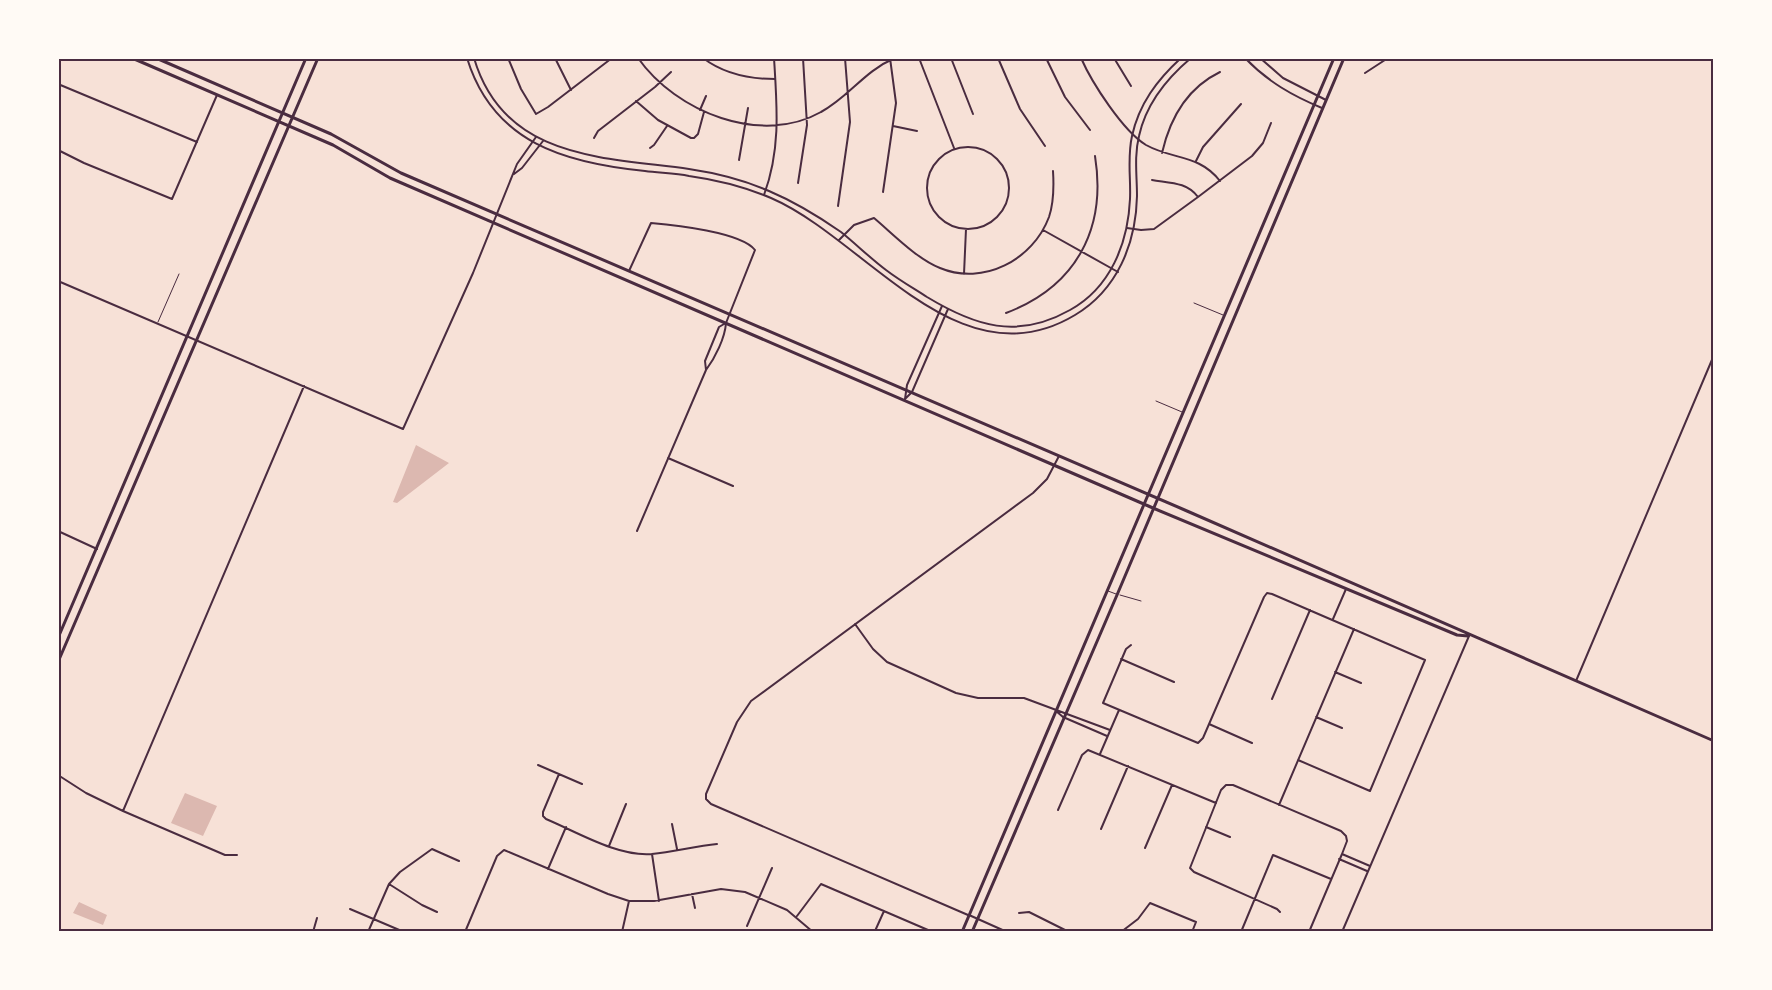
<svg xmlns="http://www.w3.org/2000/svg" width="1772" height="990" font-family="'Golos Text',sans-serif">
<rect width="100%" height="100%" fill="#f7e1d7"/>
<path fill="#dcb8b0" d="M416 445 449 463 397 503 393 502Z
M185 793 217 806 203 836 171 823Z
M79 902 107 915 103 925 73 913Z"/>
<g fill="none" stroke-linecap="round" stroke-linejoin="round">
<path stroke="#4a2c40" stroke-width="1" d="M1194 303 1223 315
M158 322 179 274
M1156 401 1182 412
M1108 591 1116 594
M1120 595 1141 601"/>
<path stroke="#4a2c40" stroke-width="2" d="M508 58 521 89 536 114 548 107 612 58
M555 58 571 90
M638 58C676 112 761 146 821 112 849 97 864 71 895 58
M703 58C724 74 749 79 775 79
M919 58 954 148
M951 58 973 114
M998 58 1020 109 1045 146
M1046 58 1065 97 1090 130
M1081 58C1092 83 1123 131 1146 145 1173 160 1199 154 1220 181
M1114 58 1131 86
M1365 73 1388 58
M58 84 197 142
M636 101 658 120 691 138H694L698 134 704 112
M700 110 706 96
M893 126 917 131
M594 138 598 131 655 87 671 72
M927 188a41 41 0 1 1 82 0a41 41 0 1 1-82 0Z
M650 148 654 145 667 126
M58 150 84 163 172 199 217 95
M1162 153C1170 118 1187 88 1220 72
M739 160 748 108
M1196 161 1203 147 1241 104
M514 174 522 168 543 141
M1152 180C1170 183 1187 182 1198 197
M798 183 807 125 803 58
M883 192 896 103 890 58
M764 195C781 149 777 106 774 58
M838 206 850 122 845 58
M1127 228 1141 230 1154 229 1198 197 1252 156 1263 143 1271 123
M1043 230 1118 272
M839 240 854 225 874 218C893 234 917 259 940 268 983 286 1033 260 1049 217 1054 202 1054 187 1053 171
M629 271 651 223C674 225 741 232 755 250L726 323C725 338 715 358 706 370L637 531
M964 274 966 229
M58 281 403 429 473 273 517 164 536 137
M1006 313C1075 287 1107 230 1095 156
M706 370 705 361 719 327 724 324
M668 458 733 486
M58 531 97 549
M1333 619 1346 589
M855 624 873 649 887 662 956 693 978 698H1024L1110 730
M1131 645 1126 649 1103 703 1198 743 1203 738 1264 597 1267 593 1272 594 1425 660 1370 791 1298 760
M1121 659 1174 682
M1335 672 1361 683
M1272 699 1310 610
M1056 711 1063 717 1107 736
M1316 717 1342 728
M1209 724 1252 743
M1100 754 1119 710
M538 765 582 784
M559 774 543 812V816L546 819C577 832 618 857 652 854 674 852 695 846 717 844
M58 775 86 793 123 811 225 855H237
M1279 805 1354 629
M1058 810 1082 755 1088 750 1216 803
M123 811 304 386
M672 824 677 849
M1206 827 1230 837
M1101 829 1128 766
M609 846 626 804
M1145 848 1172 785
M652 854 659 901
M1342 854 1370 866
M1339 859 1367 871
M548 869 566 827
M389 884 422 905 437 912
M692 894 695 908
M350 909 404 932
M1280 912 1277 909 1194 872 1190 868 1221 790 1226 785H1233L1341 831 1346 836 1347 841 1342 854 1309 932
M1019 913 1029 912 1069 932
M968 915 711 804 706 799V794L737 722 751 701 1033 493 1047 479 1059 456
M797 916 821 884 928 930 927 932
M747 926 772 868
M875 931 884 911
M313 932 317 918
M368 932 389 884 400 872 432 849 459 861
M465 932 497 856 504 850 608 894 629 901H654L721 889 745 892 787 910 813 932
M622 932 629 901
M1121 932 1138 919 1150 903 1196 922 1192 932
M1241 932 1273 855 1331 879"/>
<path stroke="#4a2c40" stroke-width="2" d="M467 58C493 143 565 163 645 171 659 173 675 173 689 176 718 180 745 187 771 198 866 239 959 385 1075 315 1117 290 1136 244 1137 196 1137 176 1134 156 1139 136 1146 104 1166 79 1191 58
M474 58C504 160 604 157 689 169 716 173 744 180 769 191 795 202 818 216 841 232 856 244 870 258 886 270 899 280 913 288 927 297 975 326 1017 340 1070 310 1110 288 1128 244 1130 199 1131 178 1127 158 1132 136 1139 104 1157 80 1181 58
M1245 58C1268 82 1293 96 1322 108
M1260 58 1283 78 1326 100
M906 398 912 392 948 309
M905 399 907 385 942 306
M1576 681 1714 355
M969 915 1007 932
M1342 932 1469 636"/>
<path stroke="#4a2c40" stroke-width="3" d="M132 58 333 145 390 178 1153 508 1457 635 1468 636
M156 58 331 134 401 173 1187 511 1714 741
M58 638 306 58
M58 662 318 58
M962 932 1334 58
M972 932 1117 595 1344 58"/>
</g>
<rect width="1772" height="990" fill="none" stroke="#fffaf5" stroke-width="120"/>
<rect x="60" y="60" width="1652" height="870" fill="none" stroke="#4a2c40" stroke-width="2"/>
</svg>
